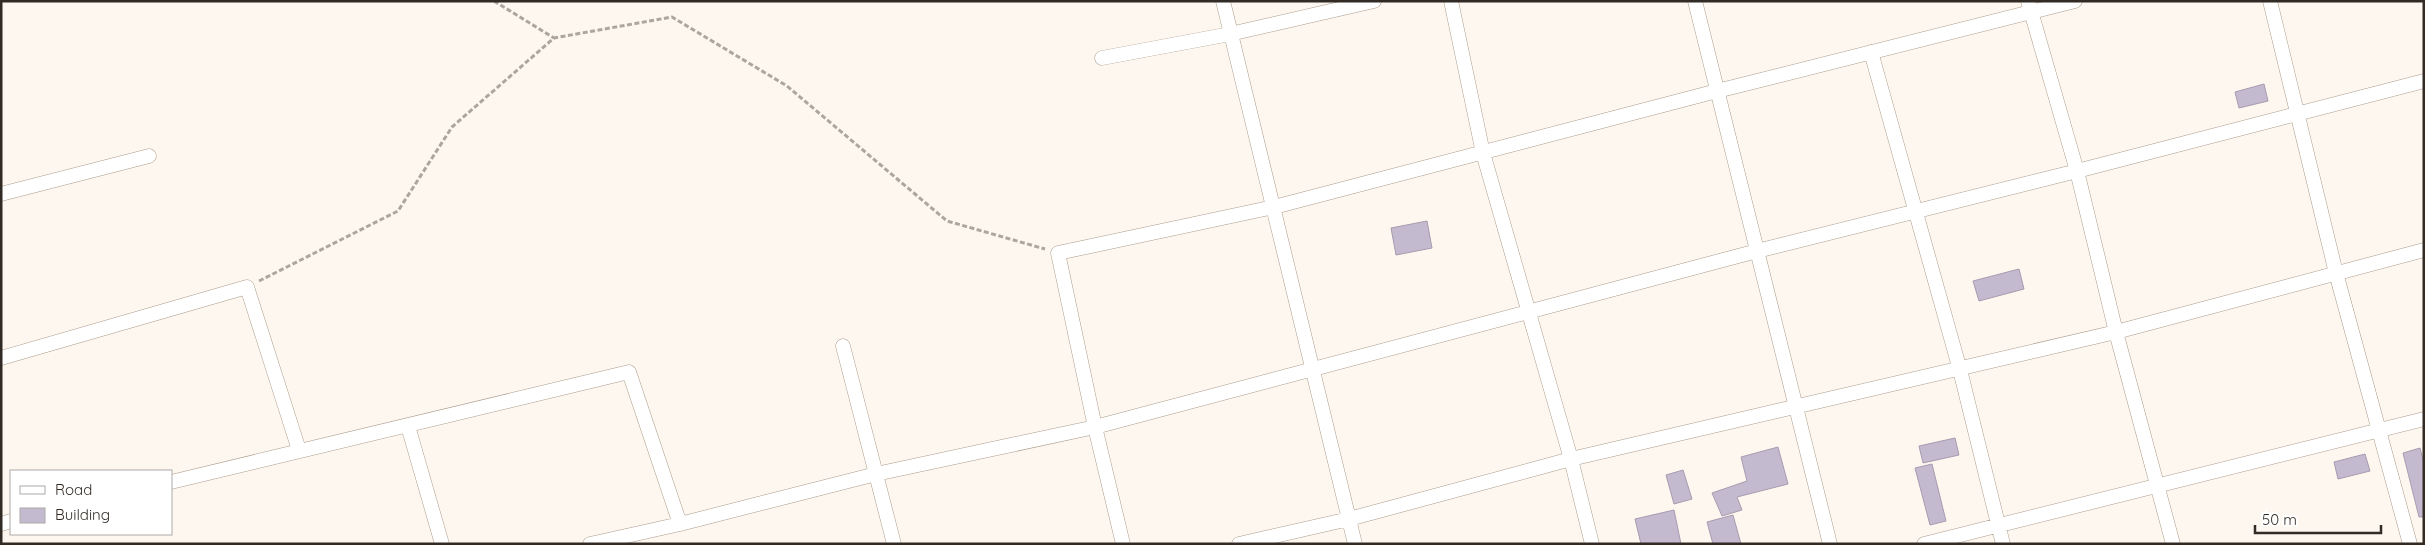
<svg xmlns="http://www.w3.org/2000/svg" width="2425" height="545" font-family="Quicksand,sans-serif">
<rect width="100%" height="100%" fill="#fef7f0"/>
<path fill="#c3bacf" stroke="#a59caf" d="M2264 84 2268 101 2239 108 2235 92Z
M1427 221 1432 248 1396 255 1391 228Z
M2019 269 2024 289 1979 301 1973 281Z
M1955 438 1959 455 1923 463 1919 446Z
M1778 447 1788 484 1737 497 1742 510 1722 516 1712 493 1747 481 1741 457Z
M2420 448 2424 463V517H2419L2403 453Z
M2365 454 2370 471 2338 479 2334 462Z
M1932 464 1946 521 1930 525 1915 468Z
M1683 470 1692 499 1674 504 1666 475Z
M1674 510 1681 544H1641L1635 519Z
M1733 515 1741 544H1713L1707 522Z"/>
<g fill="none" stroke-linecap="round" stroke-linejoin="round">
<defs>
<path id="street" d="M1223 1 1355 544
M1451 1 1483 153 1571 459 1592 544
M1695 1 1830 544
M2028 1 2077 171 2116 332 2173 544
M2270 1 2336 273 2410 544
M1871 52 1960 370 2003 544
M1102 58 1230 34 1374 1
M1 194 149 156
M843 346 894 544
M1 358 247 287 299 450
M408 426 442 544
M171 482 629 372 680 524
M1 524 11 521
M590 544 680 524 876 474 1095 427 1757 251 2077 171 2424 81
M1123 544 1095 427 1058 253 1274 207 1717 91 2075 1
M1239 544 1349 519 1571 459 2116 332 2424 250
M1924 544 2424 419"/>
</defs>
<use href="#street" stroke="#ab9c8b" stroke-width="15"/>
<path stroke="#ada69f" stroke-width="3" stroke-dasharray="5 2.5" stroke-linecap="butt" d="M494 1 554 38
M259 281 398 211 452 127 554 38 672 17 787 86 947 221 1045 249"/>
<use href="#street" stroke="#fff" stroke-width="14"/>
</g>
<rect width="2425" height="545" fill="none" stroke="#322b25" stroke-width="5"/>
<rect x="10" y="470" width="162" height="65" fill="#ffffff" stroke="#adaaa8"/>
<rect x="20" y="486" width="25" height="8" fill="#ffffff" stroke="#adaaa8"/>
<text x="55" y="495" font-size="15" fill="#322b25">Road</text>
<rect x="20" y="508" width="25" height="15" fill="#c3bacf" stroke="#adaaa8"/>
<text x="55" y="520" font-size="15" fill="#322b25">Building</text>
<path d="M2255 525v8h126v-8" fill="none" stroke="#322b25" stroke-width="2.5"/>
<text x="2262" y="525" font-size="15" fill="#322b25" stroke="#ffffff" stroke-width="4" paint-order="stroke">50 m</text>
</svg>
